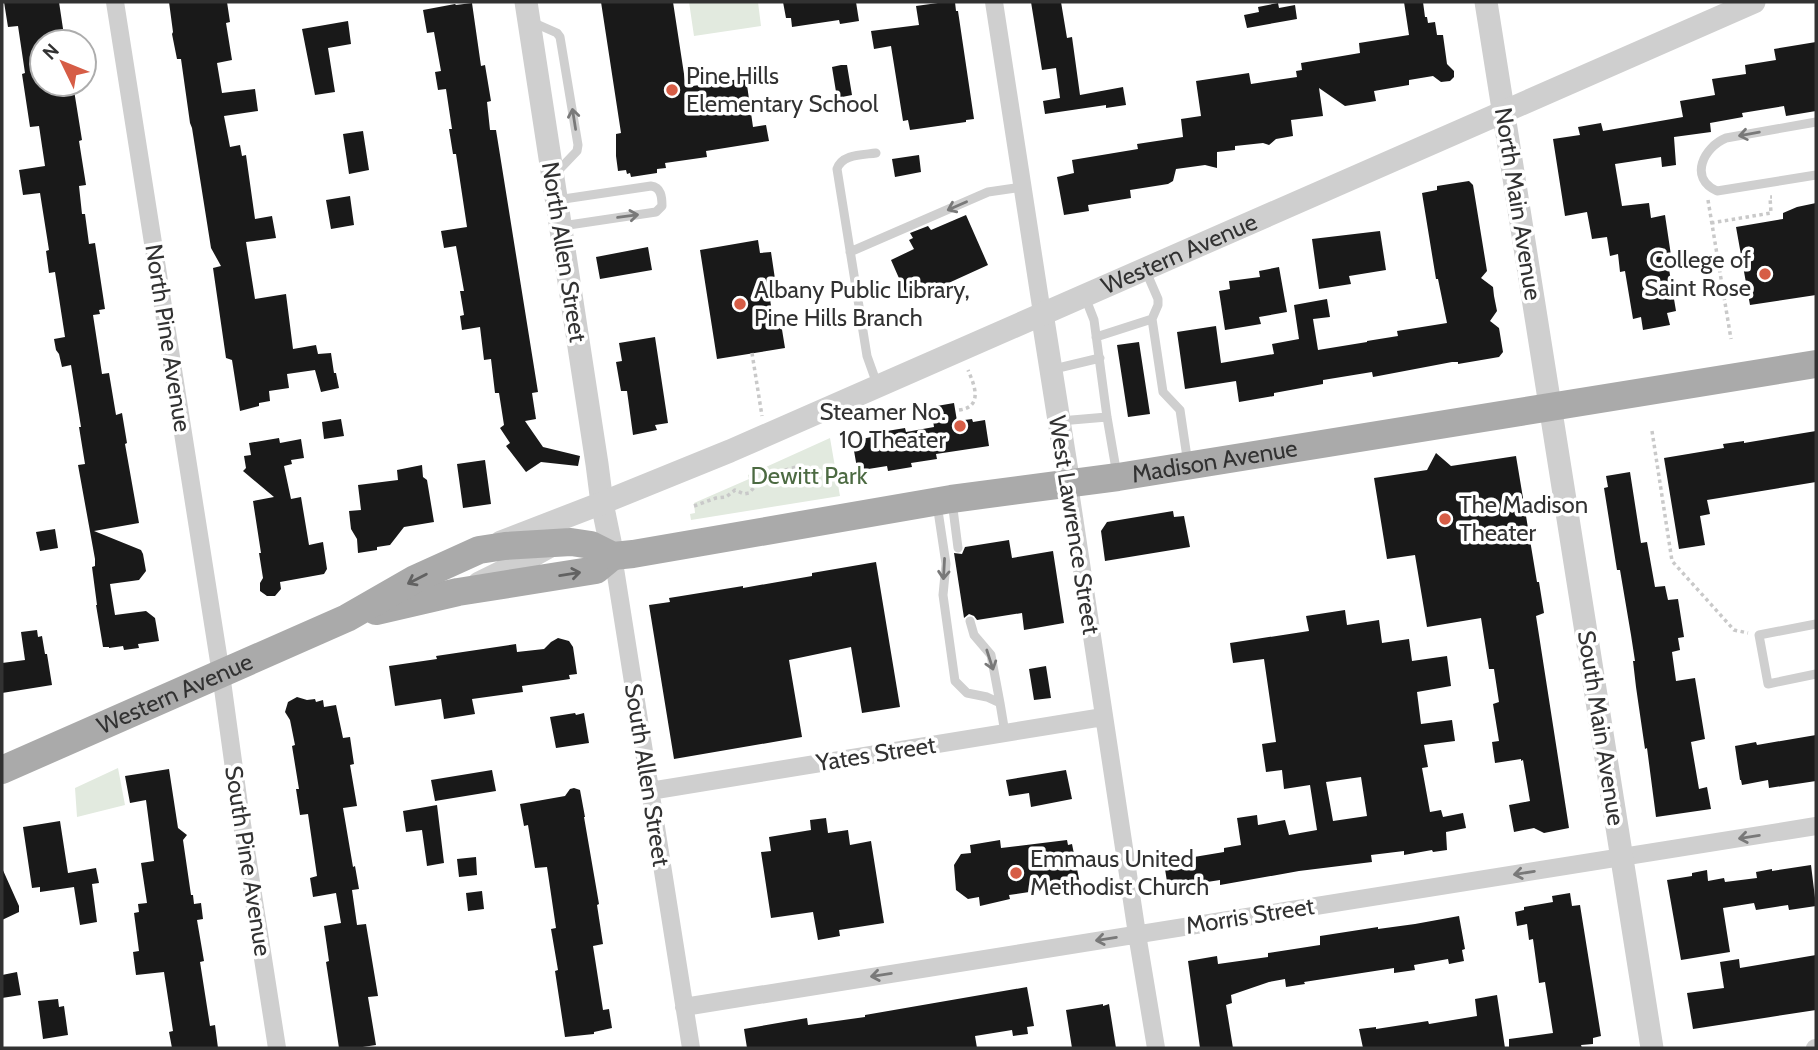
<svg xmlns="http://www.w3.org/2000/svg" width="1818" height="1050" font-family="Cabin,sans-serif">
<rect width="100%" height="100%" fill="#fff"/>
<path fill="#e2eadf" d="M689 2H758L761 26 694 36Z
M830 438 840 496 691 520 690 514 695 513 694 503 749 479 748 475Z
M118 768 125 805 77 817 75 788Z"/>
<path fill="#191919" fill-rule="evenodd" d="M4 2H59L65 42H42V84H73L82 140 79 141 86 185 79 186 82 214H85L89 244 95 243 105 309 99 310 100 314 93 315 102 374 109 373 116 415 122 413 127 443 125 444 139 523 94 531 141 550 143 554 146 571 139 580 110 584 115 615 146 611 155 618 159 641 138 644 139 648 124 650 123 646 109 648V647H103L96 605H97L92 567 95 566V559L78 465 85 464 79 427H81L71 365 62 367 59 354 56 350 54 339 65 337 55 272 49 273 46 251 49 250 40 193 23 195 19 170 45 166 39 126 30 127 22 74 25 73 18 26 8 27Z
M169 2H227L230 22 226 23 232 60 217 63 222 93 255 89 258 111 224 116 230 147 240 145 242 156 246 155 255 219 272 216 276 238 246 242 255 299 286 294 293 349 316 345 318 354 331 353 334 373H336L339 388 321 392 315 370 287 374 289 388 269 391 270 401 259 403V406L240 411 232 360 226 358 213 268 221 266 211 248 192 128 190 123 181 59H177L172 34 173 32Z
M601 2H673L686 87 746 78 753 127 766 125 769 141 706 151 707 157 665 163 666 168 657 169V173L631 177 630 173 627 174 626 170 618 171 616 156V134L621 133Z
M783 2H856L859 21 840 24 839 20 792 27 791 18H786Z
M945 2H955L956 11H958L974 119 966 120V122L910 130 908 120 903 121 891 46 874 49 871 31 919 25 916 6Z
M1031 2H1061L1067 38 1072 37 1080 95 1123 87 1126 105 1106 108V105L1045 114 1043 101 1060 98 1056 68 1042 70Z
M1404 2H1423L1425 17H1427L1428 23 1435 22 1437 35H1443L1447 64 1454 71V77L1450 81 1441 82 1433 76 1409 80V85L1374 91 1376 101 1345 106 1319 88 1323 116 1291 120 1293 136 1276 139 1269 145 1263 143 1235 146V150L1217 152V168L1205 165 1176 169 1173 181 1168 184 1130 190 1131 198 1088 205 1089 211 1064 215 1057 177 1074 173 1072 160 1138 149 1137 144 1183 137 1181 119 1201 116 1196 81 1249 73 1251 84 1297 77 1296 71 1302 70 1301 63 1360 53 1359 43 1409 35Z
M472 3 481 66 485 65 491 101 487 102 490 130H496L538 392 532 393 536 419 525 421 543 447 580 456 578 466 541 462 526 472 506 446 510 443 500 428 504 425 499 393H495L491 359 484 360 480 327 462 330 460 316 464 315 460 291H464L456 246 444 248 441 231 467 227 456 154H453L449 129H452L446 89 438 90 435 72 441 71 434 32 427 33 423 10 455 4 456 5Z
M1278 3 1279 8 1295 5 1297 19 1247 28 1244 15 1259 12 1258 7Z
M348 21 351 44 328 48 335 92 315 95 302 29Z
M1816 42V111L1786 116 1784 106 1742 113 1743 117 1710 123 1711 132 1674 137 1676 165 1662 167 1661 157 1615 164 1622 206 1649 203 1651 218 1665 215 1672 262 1668 263 1676 311 1667 313 1670 325 1643 330 1641 317 1633 319 1625 271 1620 272 1618 254 1610 256 1607 237 1592 239 1587 212 1565 216 1553 139 1580 135 1578 127 1601 123 1603 131 1683 117 1680 101 1715 95 1712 79 1746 74 1745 65 1776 60 1774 49Z
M841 65H847L852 95 837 98 832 67Z
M363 131 369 170 349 174 343 134Z
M919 155 921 172 895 177 892 159Z
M1469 181 1473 185 1487 271 1481 278 1493 287 1494 296 1497 311 1490 321 1499 328 1503 352 1499 357 1458 364V362H1452L1373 377 1372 372 1323 380V384L1274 393V396L1239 402 1236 381 1185 389 1177 332 1216 326 1221 363 1274 354 1272 344 1299 339 1294 305 1327 299 1330 317 1313 319 1318 350 1367 342V341L1398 336 1397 331 1447 323 1438 279H1436L1422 193 1437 190V186Z
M350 196 354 225 331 229 326 200Z
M1816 203V295L1750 305 1736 227 1783 219V213L1797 207Z
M966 215 988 265 909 301 891 260 914 249 909 240 913 238 910 233 928 226 931 230Z
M1380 231 1386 270 1349 276 1351 284 1319 289 1312 239Z
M758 240 760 253 771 252 775 279 767 280 772 312 779 311 785 348 717 359 700 250Z
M648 247 652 270 600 279 596 257Z
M1279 267 1287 312 1259 317 1261 324 1225 330 1219 291 1230 289 1229 281 1260 277 1259 271Z
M655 337 668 423 655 425 657 430 633 435 627 391H621L616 362 622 361 619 343Z
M1139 342 1150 414 1128 417 1117 345Z
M954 403 957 421 972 419 973 422 985 420 989 446 936 454 937 459 911 463 912 467 888 471 887 466 862 470 861 467 857 468 853 445 857 444V440L881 435V432L905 428 906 432 934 427 931 407Z
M341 419 344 436 324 439 322 422Z
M1816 431V482L1707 500 1710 514 1700 516 1705 545 1679 549 1664 458 1724 448 1723 444 1744 441V443Z
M279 438 280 443 301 439 304 458 291 460 292 464 284 466 291 499 301 497 309 545 323 542 327 569 324 574 280 582 281 589 275 596H267L260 591V583L263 578 259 553H261L253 501 274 497 243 471 246 468 244 456 251 455 249 443Z
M1436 453 1451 466 1516 456 1537 582H1539L1544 613 1536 616 1569 828 1544 833 1534 828 1514 832 1509 805 1530 801 1523 760 1521 761V759L1495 763 1492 742 1499 741 1493 704 1499 702 1494 669H1489L1481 618 1427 627 1415 555 1387 559 1374 478 1427 470Z
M485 460 491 504 463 508 457 464Z
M422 465 423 477 427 480 434 522 404 527 390 545 377 547V550L358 553 357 539 351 529 349 511 361 510 358 485 398 480 397 470Z
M1630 472 1641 543 1647 542 1655 587 1665 586 1668 600 1678 599 1684 637 1678 638 1680 650 1672 652 1676 681 1695 678 1705 739 1691 742 1699 789 1707 787 1711 809 1656 817 1647 748 1645 749 1636 687 1633 661H1635L1631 635 1620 570H1617L1604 488 1608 487 1606 476Z
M1173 511 1174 517 1184 516 1190 547 1105 561 1101 531 1107 522Z
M55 529 58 548 40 551 36 532Z
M1009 540 1012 558 1053 551 1064 623 1024 630 1022 613 977 620 974 616 969 614 964 618 954 553 962 554 965 547Z
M876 562 900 707 862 713 851 647 789 660 802 737 674 759 649 605 670 602 669 598 743 586V588L812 576V573Z
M1345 610 1347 625 1379 620 1382 643 1409 639 1412 661 1447 656 1451 686 1417 692 1421 724 1452 720 1455 741 1424 745 1428 767 1422 768 1430 812 1441 810 1443 817 1463 813 1466 828 1446 832 1447 850 1433 852 1432 850 1404 855V851L1371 855 1372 862 1299 871 1220 885V880L1168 888 1165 869 1172 868 1170 858 1193 854 1194 857 1224 852V848L1241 845 1237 818 1257 815 1258 825 1285 820 1289 835 1317 830 1310 785 1284 789 1282 770 1266 772 1262 744 1276 742 1264 659 1233 663 1230 643 1309 631 1306 616ZM1361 777 1367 816 1333 821 1326 782Z
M37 630 38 637 42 636 45 654H47L52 685 2 693V663L25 660 21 632Z
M558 638 569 641 573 647 577 674 569 675 570 679 522 686 523 692 472 699 475 714 444 719 441 699 395 706 389 666 437 659 436 656 516 644 517 652 544 649 551 642Z
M1046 666 1051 698 1034 700 1029 669Z
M297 697 307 700 315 699 316 702 323 700 324 707 336 705 343 738 350 737 354 764 350 765 357 806 343 808 353 867 355 866 359 889 352 890 357 925 366 924 378 996 368 997 376 1045 356 1048H339L326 962 329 961 324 926 341 923 336 893 313 897 310 878 317 876 308 814 300 815 296 789H299L292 746 295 745 290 720 285 712 288 702Z
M575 713 576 715 584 713 589 743 556 748 550 717Z
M1816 735V781L1769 788 1768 780 1742 785 1741 780H1740L1735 746 1756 742 1757 745Z
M169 769 178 828 187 835 183 840 191 895H193L194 904 201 903 203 919 197 920 204 961 200 962 210 1026 215 1025 218 1048H172L169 1032 173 1031 164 972 136 975 133 952 139 951 134 913 139 912 138 904 147 903 141 863 154 861 146 800 130 803 125 776Z
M492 770 496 791 435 801 431 780Z
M1066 770 1072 799 1031 807 1029 793 1009 796 1006 780Z
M574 788 580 790 585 817H584L599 904 597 905 603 944 593 946 603 1010 609 1009 612 1028 594 1032V1034L565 1037 555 971 558 970 551 929 556 928 547 867 535 868 528 825 524 826 520 804 565 796 570 789Z
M437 805 444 863 427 866 422 830 406 832 403 811Z
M826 818 828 833 848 830 850 845 871 841 884 923 839 930 840 936 818 940 813 912 771 918 761 852 771 851 769 837 811 830 810 820Z
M60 821 68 873 96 868 99 883 92 884 97 922 80 925 74 887 40 892V887L32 888 23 827Z
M1000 840 1001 848 1067 840 1068 845 1072 844 1081 889 1060 892 1057 895 1049 889 1009 895 1010 899 980 906 979 897 968 899 956 890 954 865 961 854 971 853 970 845Z
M476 857 477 875 459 877 457 859Z
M1811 865 1816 906 1789 910 1788 905 1756 910 1754 903 1723 908 1730 952 1681 960 1667 880 1692 876V873L1707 870 1708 881 1724 878 1725 882 1757 878 1756 872 1772 869V871Z
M2 868 19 906V912L2 920Z
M482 891 484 909 468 911 466 893Z
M1570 893 1572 906 1580 905 1601 1036 1593 1038V1044L1581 1045 1582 1048H1509V1039L1553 1033 1545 982 1539 983 1533 939 1529 940 1527 924 1517 926 1515 912 1524 910V907L1553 902 1552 896Z
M1459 916 1465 949 1462 950 1464 961 1449 964 1448 959 1414 965 1415 970 1394 973V968L1304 982 1305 984 1286 987 1285 979 1269 982 1231 995 1232 1003 1226 1005 1233 1048H1200L1188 961 1217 956 1218 964 1268 957V953L1320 945V936L1378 927V929L1415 924Z
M1816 955V1010L1693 1029 1687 993 1724 988 1720 962 1739 959 1740 968Z
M17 972 21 995 2 998V975Z
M1027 987 1034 1026 1027 1027 1028 1034 1013 1036 1012 1030 975 1036 977 1048H747L744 1029 807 1018 808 1025 865 1017V1015Z
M1497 995 1505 1048H1363L1359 1029 1376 1027V1029L1428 1021 1429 1024 1477 1016 1475 999Z
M58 999 59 1007 64 1006 68 1035 43 1039 38 1001Z
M1103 1004V1006L1109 1004 1116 1048H1072L1066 1010Z"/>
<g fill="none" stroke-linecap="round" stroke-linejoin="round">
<path stroke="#c9c9c9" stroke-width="3.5" stroke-dasharray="3.5 3.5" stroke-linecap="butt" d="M1708 200 1731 339
M1711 223 1771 213 1770 197H1772
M752 353 762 416
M959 410C983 407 975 386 968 370
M1652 431 1672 561 1734 630 1748 633
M799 466 802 467 805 481 790 486 786 470Z
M694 506 716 498 726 497 735 490 744 494 749 493 760 481 786 472"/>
<path stroke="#cfcfcf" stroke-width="9" d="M532 22 557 33 560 37 578 145 577 151 556 173
M1816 122 1726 138C1704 147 1688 178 1717 191L1816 175
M876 153C862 155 842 154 837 169L867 356 877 384
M557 200 651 186C661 187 662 197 662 206L656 212 562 226
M850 252 988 192 1022 187
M1145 269 1158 299V305L1152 319 1163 392 1180 410 1188 464
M1085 297 1094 320 1107 417 1117 475
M1096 337 1152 319
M1054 369 1100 358
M1060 421 1107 417
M952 501 958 548
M937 504 946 564 943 595 955 681 967 693 987 697 1000 703 1005 733
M970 621 974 635 991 655 1000 703
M1816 624 1759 635 1768 684 1816 674"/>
<path stroke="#cfcfcf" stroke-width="18" d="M115 2 221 674 239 805 277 1048
M994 2 1042 313
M1069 484 1137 934 1156 1048
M613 556 691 1048
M650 791 1103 717
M684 1007 1816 826
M1815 1048H1816"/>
<g stroke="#cfcfcf" stroke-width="23">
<path d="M526 2 597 464 602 503 613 556"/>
<path d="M1486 2 1652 1048"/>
<path d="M1042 313 1069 484"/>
<path id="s1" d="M501 542 602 503 730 451 1754 2"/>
<path d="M479 583 518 564 554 544"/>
</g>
<g stroke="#aaa" stroke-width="28">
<path d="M376 611 458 592 596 570 613 556"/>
<path id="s2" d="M2 770 347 618 415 579 479 550 505 546 571 542 591 545 613 556 633 554 951 499 1118 477 1816 364"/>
</g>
</g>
<defs><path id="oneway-shaft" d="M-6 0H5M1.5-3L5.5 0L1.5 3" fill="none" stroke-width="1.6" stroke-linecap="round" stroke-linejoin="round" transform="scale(1.75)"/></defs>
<g stroke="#797979">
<use href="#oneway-shaft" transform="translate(574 119) rotate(-99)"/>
<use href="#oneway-shaft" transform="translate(1749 134) rotate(170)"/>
<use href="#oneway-shaft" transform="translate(957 206) rotate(156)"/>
<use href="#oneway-shaft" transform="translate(628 216) rotate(-8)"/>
<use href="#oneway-shaft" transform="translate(944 569) rotate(93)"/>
<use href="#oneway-shaft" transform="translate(990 660) rotate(72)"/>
<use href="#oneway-shaft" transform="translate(1749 837) rotate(171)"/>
<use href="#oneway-shaft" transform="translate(1524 873) rotate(171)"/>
<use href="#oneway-shaft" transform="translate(1106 939) rotate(171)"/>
<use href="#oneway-shaft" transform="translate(881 975) rotate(171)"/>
</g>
<g stroke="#626262">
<use href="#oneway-shaft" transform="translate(570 574) rotate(-9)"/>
<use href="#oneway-shaft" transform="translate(417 579) rotate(153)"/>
</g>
<g fill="#d65d46" stroke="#fff" stroke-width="2.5">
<circle cx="672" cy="90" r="7"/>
<circle cx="1765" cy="274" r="7"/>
<circle cx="740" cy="304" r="7"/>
<circle cx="960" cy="426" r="7"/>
<circle cx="1445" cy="519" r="7"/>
<circle cx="1016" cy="873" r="7"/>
</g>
<g text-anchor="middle" stroke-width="7" stroke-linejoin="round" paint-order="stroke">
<g font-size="24" fill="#323232" stroke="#fff" text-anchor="start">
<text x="686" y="84">Pine Hills<tspan x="686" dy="28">Elementary School</tspan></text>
<text x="1751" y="268" text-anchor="end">College of<tspan x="1751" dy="28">Saint Rose</tspan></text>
<text x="754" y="298">Albany Public Library,<tspan x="754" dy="28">Pine Hills Branch</tspan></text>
<text x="946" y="420" text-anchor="end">Steamer No.<tspan x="946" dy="28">10 Theater</tspan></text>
<text x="1459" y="513">The Madison<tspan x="1459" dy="28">Theater</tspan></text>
<text x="1030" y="867">Emmaus United<tspan x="1030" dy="28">Methodist Church</tspan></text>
</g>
<g font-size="24" fill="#323232" stroke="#fff">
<text transform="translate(1518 204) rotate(81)" y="8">North Main Avenue</text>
<text transform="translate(564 252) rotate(81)" y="8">North Allen Street</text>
<text dy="8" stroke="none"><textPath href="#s1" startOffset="737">Western Avenue</textPath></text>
<text transform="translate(168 338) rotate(81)" y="8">North Pine Avenue</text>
<text dy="8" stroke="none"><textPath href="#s2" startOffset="1272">Madison Avenue</textPath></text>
<text transform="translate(1074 525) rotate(81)" y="8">West Lawrence Street</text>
<text dy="8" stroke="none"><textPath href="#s2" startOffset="189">Western Avenue</textPath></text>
<text transform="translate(1601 728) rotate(81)" y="8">South Main Avenue</text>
<text transform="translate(876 754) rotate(-9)" y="8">Yates Street</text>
<text transform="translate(647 775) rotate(81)" y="8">South Allen Street</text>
<text transform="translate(248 861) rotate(81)" y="8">South Pine Avenue</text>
<text transform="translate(1250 916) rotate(-9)" y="8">Morris Street</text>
</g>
<g font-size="24" fill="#4c6a42" stroke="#fff">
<text x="809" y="484">Dewitt Park</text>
</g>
</g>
<rect width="1818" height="1050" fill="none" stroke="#323232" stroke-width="7"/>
<g transform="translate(63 63) rotate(313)"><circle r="33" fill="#ffffff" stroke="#adadad" stroke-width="2"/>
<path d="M0-5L12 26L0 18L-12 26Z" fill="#d65d46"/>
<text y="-10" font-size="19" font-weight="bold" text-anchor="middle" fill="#323232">N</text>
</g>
</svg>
